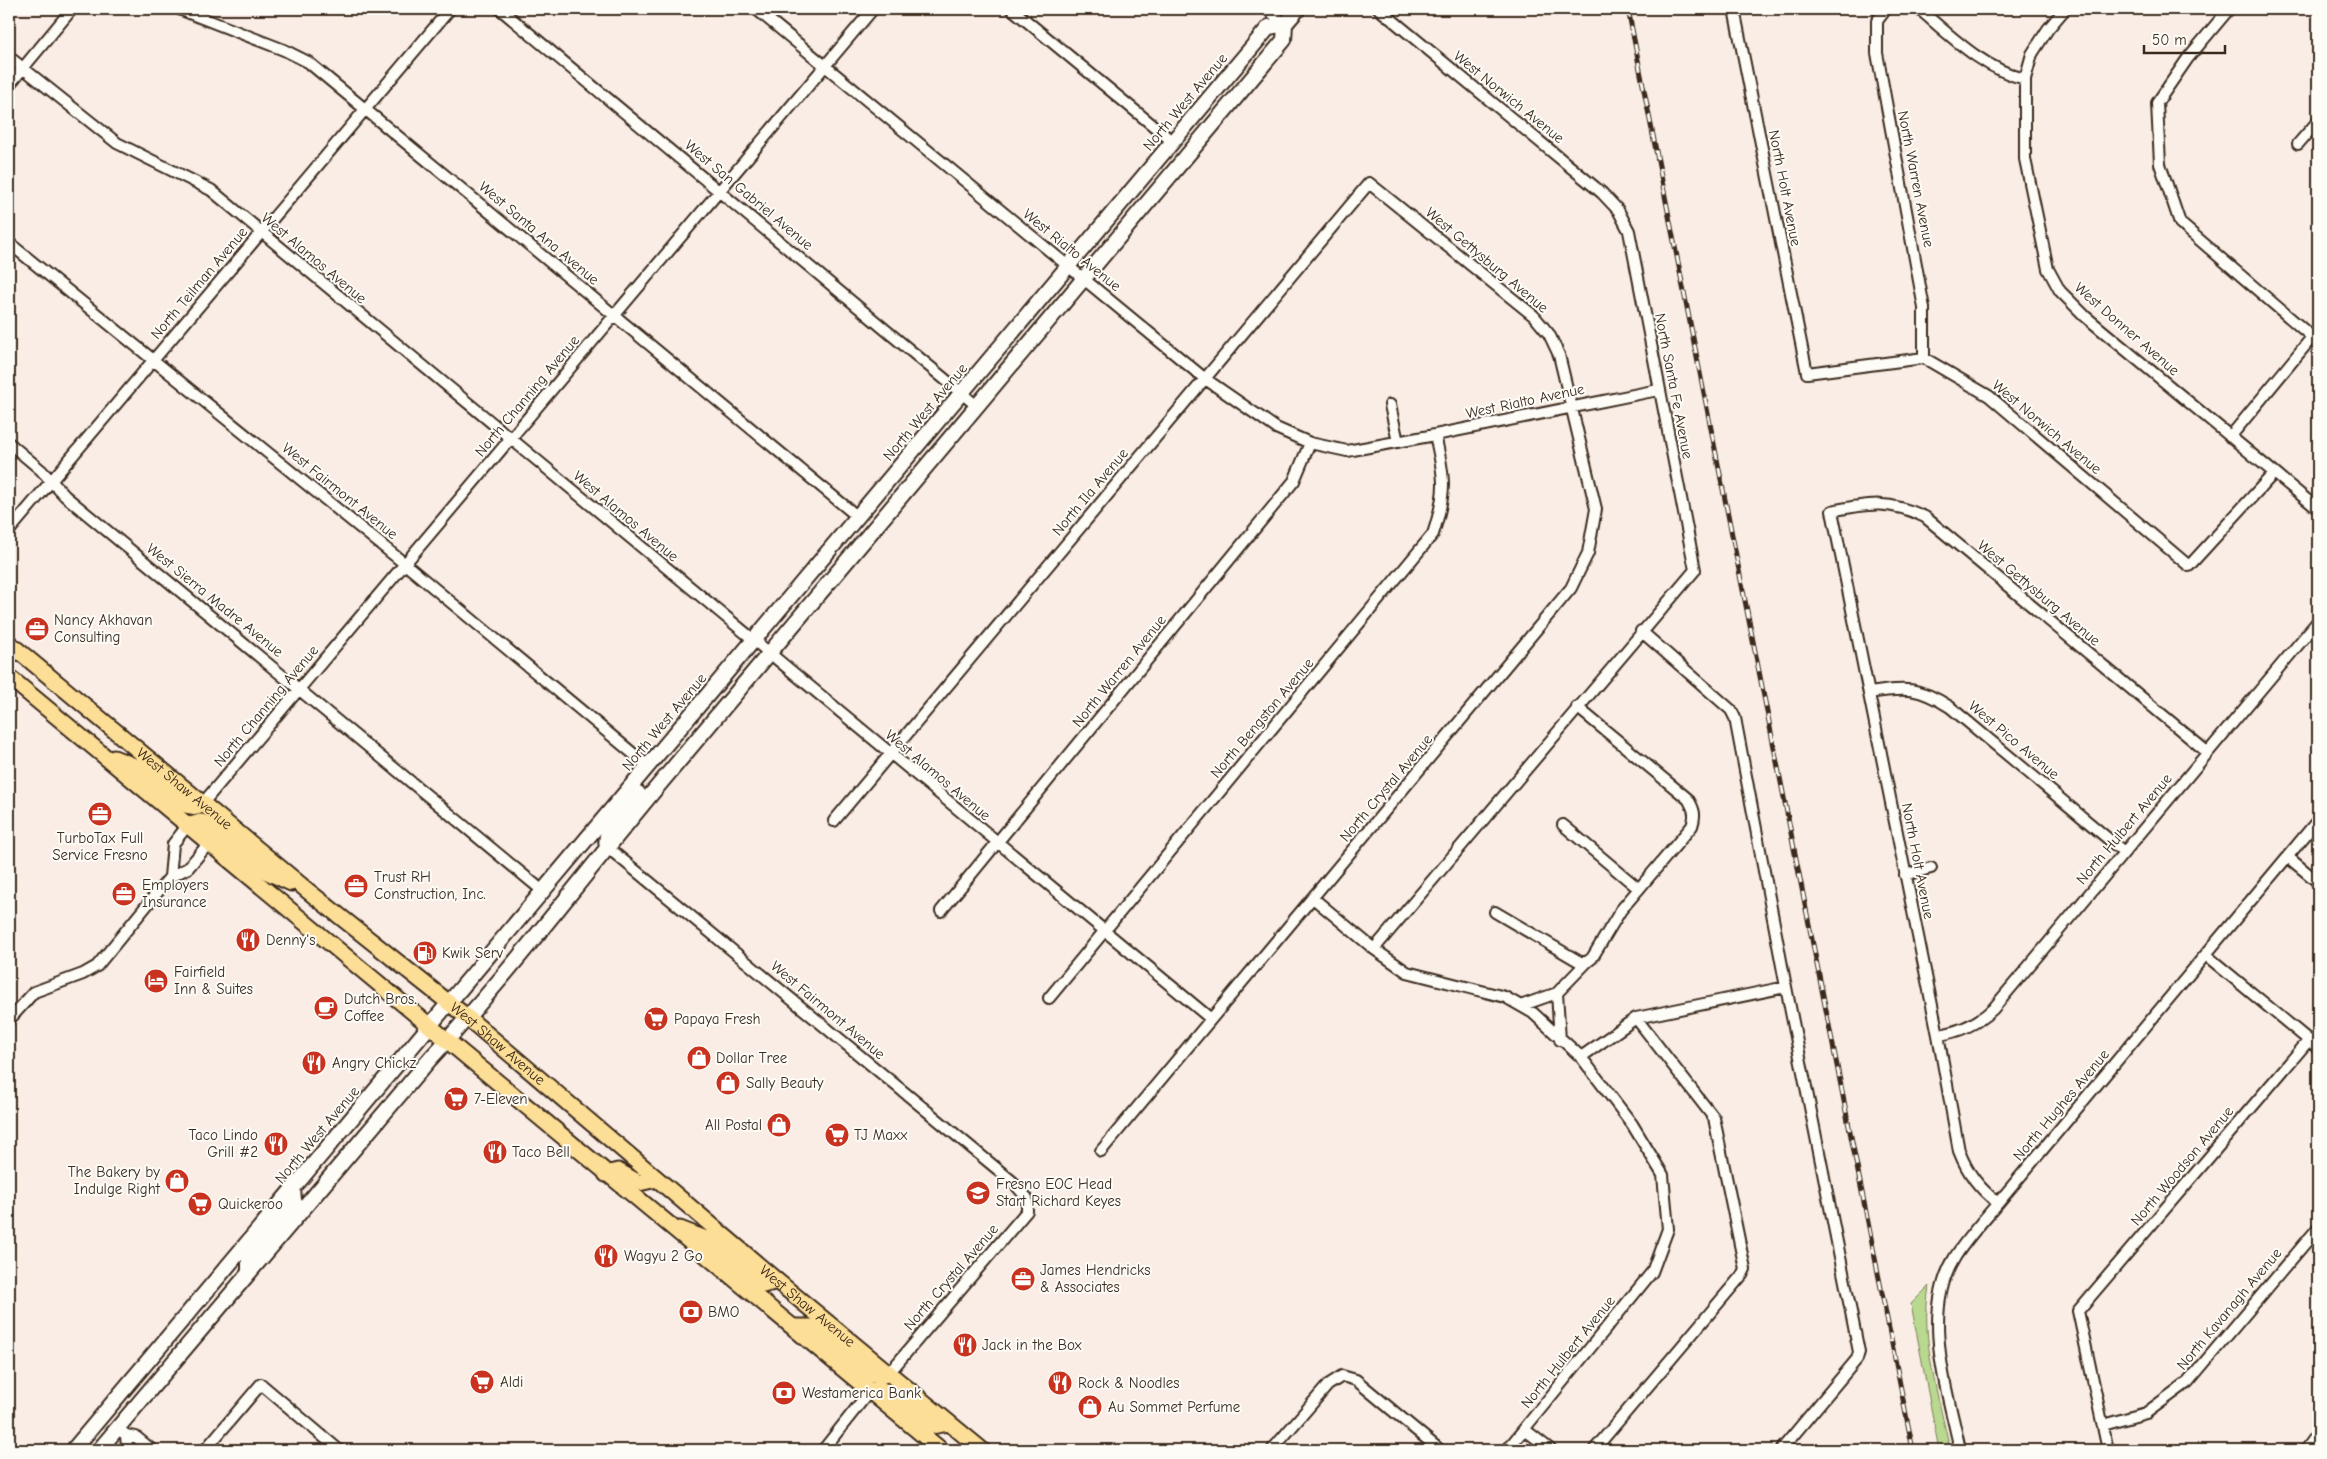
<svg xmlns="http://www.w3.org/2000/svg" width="2327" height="1459" font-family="'Comic Neue',sans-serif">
<rect width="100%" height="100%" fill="#f9ede5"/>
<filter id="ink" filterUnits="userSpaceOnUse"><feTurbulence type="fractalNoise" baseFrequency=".02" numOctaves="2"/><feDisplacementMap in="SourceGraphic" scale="10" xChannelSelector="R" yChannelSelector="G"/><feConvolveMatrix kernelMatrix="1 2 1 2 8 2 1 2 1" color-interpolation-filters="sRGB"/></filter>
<g filter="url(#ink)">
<path fill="#b9d890" stroke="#7a8157" d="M1929 1286C1920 1340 1939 1397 1950 1450H1939L1911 1304Z"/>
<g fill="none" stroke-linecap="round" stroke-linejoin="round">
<defs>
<path id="minor" d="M179 9 284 50 308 62 858 517
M500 9 977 406
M756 9 1204 378 1276 428 1310 443 1347 451 1435 435 1658 390
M1012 9 1173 142
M1267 9 1285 24
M1734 9 1807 373 1924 358 1989 396 2189 566 2274 473
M1886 9 1877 21V53L1924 308V358
M1919 9C1951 36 1983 69 2025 79
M2065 9 2048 29 2032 54 2025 79V159L2048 269 2060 291 2086 317 2318 509
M2229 9 2188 58 2157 103 2160 164 2180 223 2312 337
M9 57 117 143 211 190 1211 1019
M9 85 72 9
M2298 144 2318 121
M9 243 405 564 648 766
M1390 405 1398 442
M2230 437 2318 330
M9 443 41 470 65 496 544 892
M9 531 450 9
M1641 631 1731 710 1735 718 1786 987 1859 1352 1857 1359 1781 1450
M1869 693C1905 687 1919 687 1950 707L2124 852
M203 803 873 9
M834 821 1369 183 1534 316 1549 334 1559 355 1596 509 1588 553 1571 588 1101 1151
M1563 825 1639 889
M607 847 1013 1182 1027 1198V1211L889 1373
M2289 858 2318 882
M1905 875 1931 868
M170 877 173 844 187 826
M1313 898 1374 949 1407 972 1505 997 1533 1013 1581 1057 1632 1124 1663 1175 1668 1229 1652 1272 1507 1450
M941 911 1294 481 1310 443
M1495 912 1580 962H1587L1592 958 1621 910 1692 826C1696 815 1694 809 1688 799L1577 707
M1374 949 1695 570 1629 231 1618 210 1602 193 1379 9
M2207 956 2318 1048
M1557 993 1587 962
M1049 998 1433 534C1447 491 1445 478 1435 435
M1523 1005 1557 993 1560 1040
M9 1020 34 992 83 974 97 966 170 877 188 868 209 843
M1938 1035C1960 1032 1977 1024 1993 1009L2318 621
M1581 1057 1636 1018 1786 987
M1998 1203C1979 1188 1968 1174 1959 1151L1938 1035 1832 511C1869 503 1890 500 1925 517L2207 752
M2103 1425 2146 1413 2188 1382 2318 1228
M117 1428 126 1435 136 1437 152 1450
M1524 1429 1551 1450
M126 1435 127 1447 131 1450
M205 1450 261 1384 339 1450
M823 1450 869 1392
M1272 1450 1328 1385 1342 1376 1356 1380 1440 1450
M1594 1450 1742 1275 1745 1269 1714 1118 1636 1018
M1960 1450C1948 1391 1920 1313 1955 1257 1967 1238 1983 1221 1998 1203L2318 820
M2108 1450 2078 1311 2309 1040
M2305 1450 2318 1432"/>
<path id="secondary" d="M607 847C602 827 626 808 638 793
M249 1272V1257L290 1206 294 1200 293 1189
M73 1450 1269 27 1285 24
M99 1450 430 1059C511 972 582 877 658 786L1284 40 1285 24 1298 9"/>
<g id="primary">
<path id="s1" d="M9 643 308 891 468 1018 777 1281 982 1450"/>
<path d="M9 677 941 1450"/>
<path d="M114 758 137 767 186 805 197 807 203 803"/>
<path d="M187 826 201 822 207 825 259 868 291 883"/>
<path d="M606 1174 618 1171 639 1183 657 1179"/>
<path d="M680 1229 706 1239 763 1285 777 1281"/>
<path d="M793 1327H811L872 1375 881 1376 889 1373"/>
<path d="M869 1392C890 1381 916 1414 931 1426L948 1423"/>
</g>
</defs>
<use href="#minor" stroke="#3b2a1e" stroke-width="14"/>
<use href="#secondary" stroke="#3b2a1e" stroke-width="18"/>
<use href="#primary" stroke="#3b2a1e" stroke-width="19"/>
<use href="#minor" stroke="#fdfcf7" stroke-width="10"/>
<use href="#secondary" stroke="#fdfcf7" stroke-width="14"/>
<use href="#primary" stroke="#fdde96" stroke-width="15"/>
<defs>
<path id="rail" d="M1628 9 1913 1450"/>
</defs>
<use href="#rail" stroke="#3b2a1e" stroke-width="5"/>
<use href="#rail" stroke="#fdfcf7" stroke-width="3" stroke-dasharray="9" stroke-linecap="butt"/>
</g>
</g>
<defs>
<symbol id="office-disc" viewBox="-11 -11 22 22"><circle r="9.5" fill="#c8321e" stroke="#fdfcf7"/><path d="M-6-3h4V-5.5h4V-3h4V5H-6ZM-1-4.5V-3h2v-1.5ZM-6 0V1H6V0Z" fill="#fff"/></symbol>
<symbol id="restaurant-disc" viewBox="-11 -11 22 22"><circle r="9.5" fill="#c8321e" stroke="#fdfcf7"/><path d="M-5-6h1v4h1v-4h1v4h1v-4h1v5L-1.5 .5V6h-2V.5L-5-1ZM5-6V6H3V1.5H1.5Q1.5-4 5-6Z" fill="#fff"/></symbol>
<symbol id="fuel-disc" viewBox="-11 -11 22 22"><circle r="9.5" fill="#c8321e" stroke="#fdfcf7"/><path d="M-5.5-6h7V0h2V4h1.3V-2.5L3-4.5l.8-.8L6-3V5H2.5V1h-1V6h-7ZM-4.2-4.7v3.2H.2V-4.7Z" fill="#fff"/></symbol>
<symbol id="hotel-disc" viewBox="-11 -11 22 22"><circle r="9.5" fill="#c8321e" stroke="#fdfcf7"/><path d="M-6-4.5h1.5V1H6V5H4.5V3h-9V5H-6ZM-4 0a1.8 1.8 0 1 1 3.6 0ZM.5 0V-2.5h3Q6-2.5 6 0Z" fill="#fff"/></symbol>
<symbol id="cafe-disc" viewBox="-11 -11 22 22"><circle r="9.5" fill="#c8321e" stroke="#fdfcf7"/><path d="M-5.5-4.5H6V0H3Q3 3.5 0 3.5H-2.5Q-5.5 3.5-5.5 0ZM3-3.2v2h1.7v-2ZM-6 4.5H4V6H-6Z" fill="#fff"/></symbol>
<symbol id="supermarket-disc" viewBox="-11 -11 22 22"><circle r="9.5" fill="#c8321e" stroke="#fdfcf7"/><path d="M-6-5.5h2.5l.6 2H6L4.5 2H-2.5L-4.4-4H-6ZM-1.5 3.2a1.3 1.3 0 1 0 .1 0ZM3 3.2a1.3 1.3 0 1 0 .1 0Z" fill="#fff"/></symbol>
<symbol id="shop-disc" viewBox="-11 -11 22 22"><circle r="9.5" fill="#c8321e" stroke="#fdfcf7"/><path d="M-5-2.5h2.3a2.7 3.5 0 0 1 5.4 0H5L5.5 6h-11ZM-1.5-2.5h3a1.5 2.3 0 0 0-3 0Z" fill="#fff"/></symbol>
<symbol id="school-disc" viewBox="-11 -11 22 22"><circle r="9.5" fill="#c8321e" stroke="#fdfcf7"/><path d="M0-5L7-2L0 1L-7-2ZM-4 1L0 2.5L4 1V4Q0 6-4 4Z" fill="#fff"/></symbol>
<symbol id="bank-disc" viewBox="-11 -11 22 22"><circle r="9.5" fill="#c8321e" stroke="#fdfcf7"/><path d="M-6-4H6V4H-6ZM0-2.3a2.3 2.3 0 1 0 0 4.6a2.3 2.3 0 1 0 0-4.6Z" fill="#fff"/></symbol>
</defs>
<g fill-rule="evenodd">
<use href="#office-disc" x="23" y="615" width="28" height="28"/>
<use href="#office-disc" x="86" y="800" width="28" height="28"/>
<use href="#office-disc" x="342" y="872" width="28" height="28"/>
<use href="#office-disc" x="110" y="880" width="28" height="28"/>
<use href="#restaurant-disc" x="234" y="926" width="28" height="28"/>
<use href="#fuel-disc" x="411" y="939" width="28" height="28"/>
<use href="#hotel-disc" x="142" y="967" width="28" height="28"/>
<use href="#cafe-disc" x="312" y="994" width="28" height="28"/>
<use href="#supermarket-disc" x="642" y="1005" width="28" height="28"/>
<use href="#shop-disc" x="685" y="1044" width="28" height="28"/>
<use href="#restaurant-disc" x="300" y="1049" width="28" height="28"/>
<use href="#shop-disc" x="714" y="1069" width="28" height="28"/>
<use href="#supermarket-disc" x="442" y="1085" width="28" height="28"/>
<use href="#shop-disc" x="765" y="1111" width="28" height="28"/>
<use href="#supermarket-disc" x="823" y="1121" width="28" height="28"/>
<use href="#restaurant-disc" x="262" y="1130" width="28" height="28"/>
<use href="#restaurant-disc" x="481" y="1138" width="28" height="28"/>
<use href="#shop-disc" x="163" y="1167" width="28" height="28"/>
<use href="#school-disc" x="964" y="1179" width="28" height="28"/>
<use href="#supermarket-disc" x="186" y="1190" width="28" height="28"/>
<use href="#restaurant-disc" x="592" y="1242" width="28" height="28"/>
<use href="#office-disc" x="1009" y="1265" width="28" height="28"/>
<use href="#bank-disc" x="677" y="1298" width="28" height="28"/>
<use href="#restaurant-disc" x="951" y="1331" width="28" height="28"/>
<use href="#supermarket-disc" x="468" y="1368" width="28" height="28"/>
<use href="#restaurant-disc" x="1046" y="1369" width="28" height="28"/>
<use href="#bank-disc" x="770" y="1379" width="28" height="28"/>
<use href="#shop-disc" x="1076" y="1393" width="28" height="28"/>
</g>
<g text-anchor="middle" stroke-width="4" stroke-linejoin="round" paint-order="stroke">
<g font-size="15" fill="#3b2a1e" stroke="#fdfcf7">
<text transform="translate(1509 97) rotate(39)" y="5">West Norwich Avenue</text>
<text transform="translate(1185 102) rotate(-50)" y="5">North West Avenue</text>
<text transform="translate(1916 179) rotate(79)" y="5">North Warren Avenue</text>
<text transform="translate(1785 188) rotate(79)" y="5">North Holt Avenue</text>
<text transform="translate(749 195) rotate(40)" y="5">West San Gabriel Avenue</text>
<text transform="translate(539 233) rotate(40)" y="5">West Santa Ana Avenue</text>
<text transform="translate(1072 250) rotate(39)" y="5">West Rialto Avenue</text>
<text transform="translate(314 258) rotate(40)" y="5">West Alamos Avenue</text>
<text transform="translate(1487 260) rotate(40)" y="5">West Gettysburg Avenue</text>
<text transform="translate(199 283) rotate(-50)" y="5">North Teilman Avenue</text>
<text transform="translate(2127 329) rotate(41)" y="5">West Donner Avenue</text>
<text transform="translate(1674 386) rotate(79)" y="5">North Santa Fe Avenue</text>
<text transform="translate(527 396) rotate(-50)" y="5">North Channing Avenue</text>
<text transform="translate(1525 401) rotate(-12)" y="5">West Rialto Avenue</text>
<text transform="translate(925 412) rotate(-50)" y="5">North West Avenue</text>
<text transform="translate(2047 427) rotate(40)" y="5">West Norwich Avenue</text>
<text transform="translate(340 491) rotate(39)" y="5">West Fairmont Avenue</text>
<text transform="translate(1090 492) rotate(-50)" y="5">North Ila Avenue</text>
<text transform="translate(626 516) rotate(40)" y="5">West Alamos Avenue</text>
<text transform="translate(2039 593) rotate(40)" y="5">West Gettysburg Avenue</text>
<text transform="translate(215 600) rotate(39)" y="5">West Sierra Madre Avenue</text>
<text transform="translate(1119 671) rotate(-51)" y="5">North Warren Avenue</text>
<text transform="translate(266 706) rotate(-50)" y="5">North Channing Avenue</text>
<text transform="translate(1262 718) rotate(-50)" y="5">North Bengston Avenue</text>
<text transform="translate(664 722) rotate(-50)" y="5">North West Avenue</text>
<text transform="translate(2014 740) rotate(40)" y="5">West Pico Avenue</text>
<text transform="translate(938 775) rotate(40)" y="5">West Alamos Avenue</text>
<text dy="5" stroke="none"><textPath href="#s1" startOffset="228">West Shaw Avenue</textPath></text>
<text transform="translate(1386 788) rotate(-50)" y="5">North Crystal Avenue</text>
<text transform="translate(2124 829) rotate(-50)" y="5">North Hulbert Avenue</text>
<text transform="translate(1918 861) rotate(79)" y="5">North Holt Avenue</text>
<text transform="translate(828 1010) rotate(40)" y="5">West Fairmont Avenue</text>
<text dy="5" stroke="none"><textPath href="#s1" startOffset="632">West Shaw Avenue</textPath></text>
<text transform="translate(2061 1105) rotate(-50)" y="5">North Hughes Avenue</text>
<text transform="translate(317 1135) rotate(-50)" y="5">North West Avenue</text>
<text transform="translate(2182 1166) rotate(-50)" y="5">North Woodson Avenue</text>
<text transform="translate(951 1277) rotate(-49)" y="5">North Crystal Avenue</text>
<text dy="5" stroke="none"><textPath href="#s1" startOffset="1038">West Shaw Avenue</textPath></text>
<text transform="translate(2229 1309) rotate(-50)" y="5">North Kavanagh Avenue</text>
<text transform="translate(1568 1352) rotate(-51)" y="5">North Hulbert Avenue</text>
</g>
<g font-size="15" fill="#3b2a1e" stroke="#fdfcf7" text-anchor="start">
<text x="54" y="625">Nancy Akhavan<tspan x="54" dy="17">Consulting</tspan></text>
<text x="100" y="843" text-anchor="middle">TurboTax Full<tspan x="100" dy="17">Service Fresno</tspan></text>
<text x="374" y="882">Trust RH<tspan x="374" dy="17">Construction, Inc.</tspan></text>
<text x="142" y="890">Employers<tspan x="142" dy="17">Insurance</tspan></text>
<text x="266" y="945">Denny's</text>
<text x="442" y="958">Kwik Serv</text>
<text x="174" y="977">Fairfield<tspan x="174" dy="17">Inn &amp; Suites</tspan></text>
<text x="344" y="1004">Dutch Bros.<tspan x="344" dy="17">Coffee</tspan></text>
<text x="674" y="1024">Papaya Fresh</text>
<text x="716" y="1063">Dollar Tree</text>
<text x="332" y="1068">Angry Chickz</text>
<text x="746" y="1088">Sally Beauty</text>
<text x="474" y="1104">7-Eleven</text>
<text x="762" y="1130" text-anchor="end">All Postal</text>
<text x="258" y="1140" text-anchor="end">Taco Lindo<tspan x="258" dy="17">Grill #2</tspan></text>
<text x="854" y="1140">TJ Maxx</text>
<text x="512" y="1157">Taco Bell</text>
<text x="160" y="1177" text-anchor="end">The Bakery by<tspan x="160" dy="17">Indulge Right</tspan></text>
<text x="996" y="1189">Fresno EOC Head<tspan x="996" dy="17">Start Richard Keyes</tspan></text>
<text x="218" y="1209">Quickeroo</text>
<text x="624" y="1261">Wagyu 2 Go</text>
<text x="1040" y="1275">James Hendricks<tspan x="1040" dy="17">&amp; Associates</tspan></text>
<text x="708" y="1317">BMO</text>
<text x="982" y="1350">Jack in the Box</text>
<text x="500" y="1387">Aldi</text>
<text x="1078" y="1388">Rock &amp; Noodles</text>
<text x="802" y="1398">Westamerica Bank</text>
<text x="1108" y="1412">Au Sommet Perfume</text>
</g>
</g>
<rect width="2327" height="1459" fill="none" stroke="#fdfcf7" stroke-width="30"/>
<rect x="15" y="15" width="2297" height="1429" fill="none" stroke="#3b2a1e" stroke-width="2" filter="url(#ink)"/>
<path d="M2144 45v8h81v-8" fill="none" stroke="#3b2a1e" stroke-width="2.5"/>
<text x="2152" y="45" font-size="15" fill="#3b2a1e" stroke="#fdfcf7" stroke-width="4" paint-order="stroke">50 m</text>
</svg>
